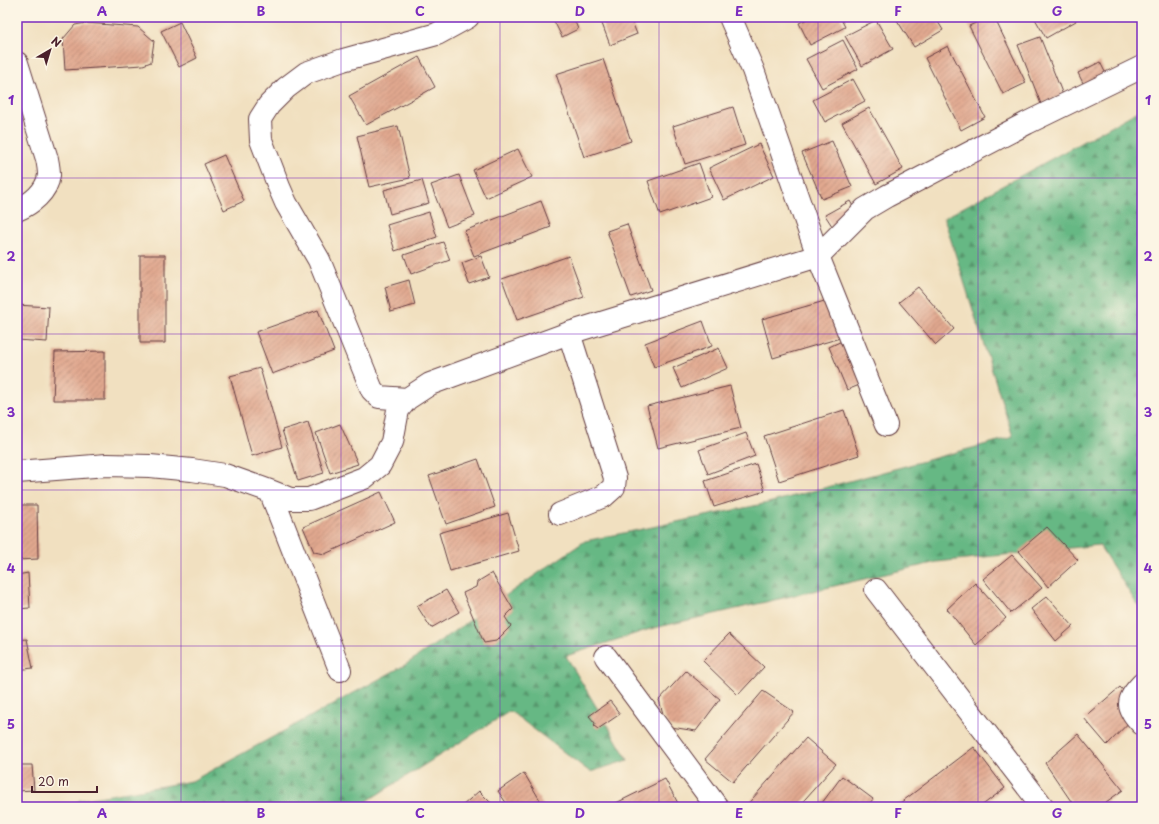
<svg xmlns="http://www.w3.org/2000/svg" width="1159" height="824" font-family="'Playpen Sans',sans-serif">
<defs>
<pattern id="forest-firs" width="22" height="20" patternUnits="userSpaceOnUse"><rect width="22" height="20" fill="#66b884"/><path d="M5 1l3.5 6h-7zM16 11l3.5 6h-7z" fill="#56956c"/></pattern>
<pattern id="building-hatch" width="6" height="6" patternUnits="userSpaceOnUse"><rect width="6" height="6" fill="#e1a88f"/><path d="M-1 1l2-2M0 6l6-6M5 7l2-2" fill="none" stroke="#b88875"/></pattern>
</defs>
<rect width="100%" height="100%" fill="#fcf5e5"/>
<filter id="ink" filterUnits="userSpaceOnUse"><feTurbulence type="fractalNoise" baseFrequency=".025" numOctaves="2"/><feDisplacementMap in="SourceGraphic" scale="8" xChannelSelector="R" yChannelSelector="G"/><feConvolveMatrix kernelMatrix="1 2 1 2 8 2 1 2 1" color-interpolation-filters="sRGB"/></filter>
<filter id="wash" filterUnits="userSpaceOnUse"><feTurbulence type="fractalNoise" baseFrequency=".012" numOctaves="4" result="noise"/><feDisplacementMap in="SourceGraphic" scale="16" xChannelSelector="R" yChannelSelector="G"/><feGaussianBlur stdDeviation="0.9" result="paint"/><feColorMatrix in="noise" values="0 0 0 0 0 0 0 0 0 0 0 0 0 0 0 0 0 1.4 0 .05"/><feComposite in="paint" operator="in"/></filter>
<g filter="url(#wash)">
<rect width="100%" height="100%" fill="#f1e0c0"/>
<path fill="url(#forest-firs)" stroke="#586c58" d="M1142 109V612L1099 545 937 562 650 629 566 656 628 760 590 772 510 711 367 801 363 807H71L80 800 192 781 405 665 585 541 768 503 1013 437 944 218Z"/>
<g id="blocks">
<path fill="url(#building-hatch)" d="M552 17H573L578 29 562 37Z
M613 17H630L637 34 610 45 601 21Z
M811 17H840L845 27 810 45 799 23Z
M895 17H935L943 30 914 47Z
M988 17H994L1026 83 1003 94 969 26Z
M1034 17H1074L1076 21 1046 38Z
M876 20 893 49 862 66 845 36Z
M180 22 197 58 179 67 161 31Z
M86 23 138 27 154 41 151 62 143 65 65 70 63 39 75 25Z
M1040 37 1063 95 1041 104 1018 45Z
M843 40 858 69 822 88 806 59Z
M948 46 985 117 961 130 925 58Z
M419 57 435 87 366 125 349 96Z
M603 59 631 141 584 157 556 74Z
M1100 62 1108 78 1086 89 1078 73Z
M853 79 865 101 825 122 813 100Z
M733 107 745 145 685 164 673 126Z
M869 108 903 169 876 184 842 123Z
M398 126 410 178 369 187 357 136Z
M832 141 852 187 822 199 802 153Z
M759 144 774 176 724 200 709 168Z
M518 149 532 177 486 198 473 170Z
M224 155 244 201 224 210 204 164Z
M699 163 711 197 660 215 648 181Z
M459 175 475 216 447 227 431 185Z
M422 180 429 203 390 214 384 190Z
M541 201 551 227 474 256 464 231Z
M850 201 858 215 834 229 825 215Z
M429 212 437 237 395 251 387 225Z
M627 224 651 290 631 297 607 231Z
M443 242 450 260 411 274 404 255Z
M140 255H165V343H140Z
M481 256 489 277 469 284 462 263Z
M569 256 584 297 517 320 502 279Z
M409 280 415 305 391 312 385 287Z
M918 287 954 329 936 345 899 302Z
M828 300 840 338 773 358 762 319Z
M17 305 49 307 47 342 17 340Z
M318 310 334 351 272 374 256 332Z
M703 321 712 346 654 367 645 343Z
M844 340 862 384 847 390 829 347Z
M719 348 728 368 682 388 673 368Z
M105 351V400H53L55 352Z
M260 368 282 447 252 456 230 376Z
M730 386 741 428 658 448 647 406Z
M844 410 859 455 779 481 764 436Z
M308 422 324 473 298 481 282 430Z
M340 424 358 464 330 473 316 433Z
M746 433 755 456 708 474 699 450Z
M478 459 495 507 446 524 429 476Z
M756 464 765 491 714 507 705 481Z
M381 492 395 522 325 554 314 552 303 527Z
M17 505H37L38 559 17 560Z
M508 513 519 551 450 571 439 533Z
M1047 527 1078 560 1048 587 1019 551Z
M1012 555 1042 588 1011 613 983 579Z
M28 573 30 608 17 609V575Z
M492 573 513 609 505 617 511 626 496 641 484 643 463 593 476 587 477 582Z
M975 583 1006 618 976 645 947 609Z
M446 590 459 612 431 628 417 606Z
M1047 596 1073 626 1056 641 1031 609Z
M729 634 764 667 738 695 703 661Z
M27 639 33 668 17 670V640Z
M686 671 720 699 696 731 671 727 664 717 659 700Z
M1120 687 1141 710 1107 745 1084 718Z
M763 691 794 712 733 782 705 759Z
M610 701 620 714 598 729 594 726 595 723 589 716Z
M1078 734 1123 790 1099 807H1075L1045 763Z
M806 738 836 764 798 807H745Z
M974 747 1005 788 980 807H895Z
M17 765H32L34 790 17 791Z
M524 773 544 807H509L498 791Z
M842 776 873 799 867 807H819Z
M665 779 680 807H608Z
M479 791 495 807H461Z"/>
</g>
</g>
<g filter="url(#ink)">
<use href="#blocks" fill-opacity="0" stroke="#633c41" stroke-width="1"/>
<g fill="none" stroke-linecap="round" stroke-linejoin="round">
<defs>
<path id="minor" d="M730 17 753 70 818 256 886 425
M17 63 47 159C48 164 49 170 49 175 47 192 31 204 17 210
M407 399 379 397 372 390 319 260 286 203 279 187 261 140 260 119 269 105 286 88 306 73 343 60 437 34 468 17
M17 472 107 465 150 466 192 470 225 475 270 491 290 499H309L364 478 380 465 392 442 398 410 407 399 430 384 569 333 818 256 865 209 887 196 1027 123 1142 67
M270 491 340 670
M560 514 604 496 614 487 615 478 569 333
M876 590 1043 807
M606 657 717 807
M1142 684C1126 701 1126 707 1142 724"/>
</defs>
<use href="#minor" stroke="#633c41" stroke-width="24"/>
<use href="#minor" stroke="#fff" stroke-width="22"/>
</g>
</g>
<path fill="none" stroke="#7b2cbf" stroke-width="1" stroke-opacity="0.55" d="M181 17V807M341 17V807M500 17V807M659 17V807M818 17V807M978 17V807M17 178H1142M17 334H1142M17 490H1142M17 646H1142"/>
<rect width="1159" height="824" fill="none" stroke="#fcf5e5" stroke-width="44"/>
<g transform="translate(50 50) rotate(38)" stroke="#fcf5e5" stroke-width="3" paint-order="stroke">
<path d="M0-3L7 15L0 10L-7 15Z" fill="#4a1f2b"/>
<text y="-6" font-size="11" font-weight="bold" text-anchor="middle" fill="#4a1f2b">N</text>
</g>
<path d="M32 786v6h65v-6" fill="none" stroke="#4a1f2b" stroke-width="2"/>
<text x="38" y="786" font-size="12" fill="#4a1f2b" stroke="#fcf5e5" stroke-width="3" paint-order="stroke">20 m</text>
<rect x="22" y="22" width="1115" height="780" fill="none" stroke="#7b2cbf" stroke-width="1.5"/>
<g font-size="13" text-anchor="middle" font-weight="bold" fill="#7b2cbf">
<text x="102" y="16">A</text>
<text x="261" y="16">B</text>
<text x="420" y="16">C</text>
<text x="580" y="16">D</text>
<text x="739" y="16">E</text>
<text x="898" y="16">F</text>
<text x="1057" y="16">G</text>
<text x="11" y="105">1</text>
<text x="1148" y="105">1</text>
<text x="11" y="261">2</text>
<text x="1148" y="261">2</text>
<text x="11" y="417">3</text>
<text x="1148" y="417">3</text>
<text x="11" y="573">4</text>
<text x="1148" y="573">4</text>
<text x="11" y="729">5</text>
<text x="1148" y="729">5</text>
<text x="102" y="818">A</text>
<text x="261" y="818">B</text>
<text x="420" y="818">C</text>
<text x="580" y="818">D</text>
<text x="739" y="818">E</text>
<text x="898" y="818">F</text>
<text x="1057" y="818">G</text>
</g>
</svg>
